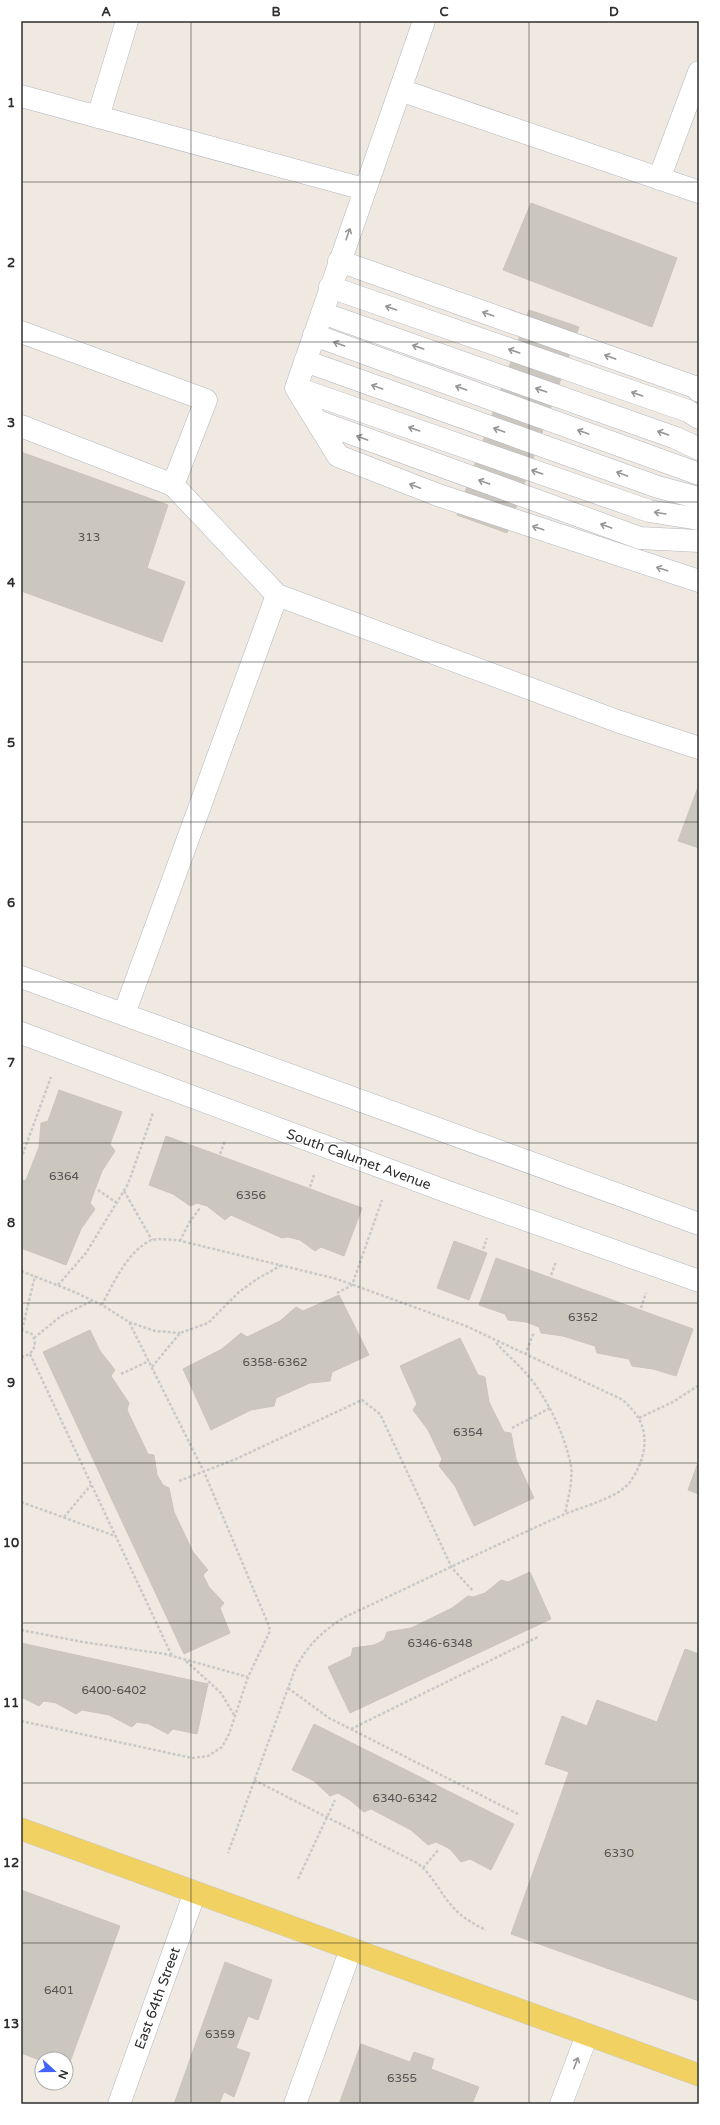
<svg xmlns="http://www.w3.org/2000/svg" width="720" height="2125" font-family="'Varela Round',sans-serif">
<rect width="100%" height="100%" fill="#efe9e1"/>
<path fill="#cbc7bf" stroke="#cbc5ba" d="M531 203 677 258 652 327 503 270Z
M529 310 579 327 507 533 457 515Z
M21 452 168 505 147 568 185 582 162 642 21 591Z
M698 787H699V848L678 841Z
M59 1090 122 1112 110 1144 115 1151 102 1171 90 1203 95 1209 81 1229 66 1265 21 1248V1181L26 1180 39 1147 41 1123 48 1121Z
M166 1136 362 1208 344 1256 321 1247 315 1251 300 1240 288 1237 282 1238 231 1215 225 1220 207 1206 197 1203 190 1206 173 1194 149 1185Z
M454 1241 487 1253 469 1300 437 1288Z
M496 1258 693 1329 676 1376 653 1369 632 1366 629 1359 597 1353 595 1346 563 1336 541 1333 539 1327 526 1322 508 1320 505 1314 479 1305Z
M339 1295 369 1355 332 1372 330 1381 310 1383 276 1398 274 1406 251 1410 211 1430 183 1369 222 1349 241 1333 247 1337 280 1321 296 1307 303 1311Z
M90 1330 100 1351 115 1370 111 1376 129 1403 127 1410 148 1454 154 1455 157 1475 163 1485 169 1488 174 1512 193 1552 208 1570 203 1575 209 1587 224 1603 220 1608 230 1633 184 1654 43 1352Z
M460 1338 478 1375 485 1377 489 1402 504 1432 511 1433 516 1459 534 1498 474 1526 455 1486 439 1466 442 1459 428 1430 413 1410 417 1404 400 1366Z
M699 1460V1494L688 1490Z
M530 1572 551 1619 350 1713 328 1667 351 1656 353 1648 374 1645 384 1640 387 1632 411 1628 452 1608 468 1596 473 1597 485 1593 501 1580 508 1582Z
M21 1643 208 1684 197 1734 173 1729 168 1734 149 1724 137 1722 132 1727 109 1715 82 1710 76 1714 56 1703 44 1701 39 1706 21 1697Z
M685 1649 699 1654V2001L511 1934 569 1772 545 1764 562 1716 587 1726 597 1700 657 1722Z
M314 1724 514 1824 491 1870 470 1859 461 1862 450 1849 436 1842 428 1845 411 1830 371 1809 364 1812 350 1800 338 1793 330 1796 314 1781 292 1770Z
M21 1890 120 1926 67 2070 66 2059H42V2061L21 2053Z
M225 1962 272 1980 258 2020 248 2016 236 2048 250 2053 234 2097 224 2092 219 2104H174Z
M361 2044 410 2062 414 2052 434 2059 431 2069 479 2087 472 2104H339Z"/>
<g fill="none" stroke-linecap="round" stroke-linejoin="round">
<defs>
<path id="minor" d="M400 90 424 21
M21 96 364 189
M98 117 127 21
M659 179 699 72
M699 192 400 90 296 388 338 456 438 495 699 581
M339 261 695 387 699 391
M330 287 688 411 699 418
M322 313 676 438 699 449
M21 332 206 400 173 485
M314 335 699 474
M305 361 658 487 699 498
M296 388 649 511 699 519
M317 421 640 538 699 541
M21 426 173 485 277 595 124 1014
M277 595 617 721 699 748
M21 977 699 1224
M21 1033 448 1192 699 1281
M119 2104 195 1892
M295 2104 351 1949
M561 2104 587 2035"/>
<path id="major" d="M21 1829 699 2075"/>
</defs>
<use href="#minor" stroke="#b4b7c1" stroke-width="23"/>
<use href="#major" stroke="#c9c9c9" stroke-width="23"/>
<path stroke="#c9c9c9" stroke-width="2.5" stroke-dasharray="3 2" stroke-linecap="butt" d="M220 1154 225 1141
M21 1159 51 1077
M310 1187 314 1175
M98 1190 117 1203
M124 1191 152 1240
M180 1241 189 1223 200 1208
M483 1249 487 1238
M21 1271 72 1291 102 1305 129 1322 155 1331 180 1333
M551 1275 556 1262
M58 1285 86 1253 128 1184 153 1113
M337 1293 352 1285 382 1200
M102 1305C112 1285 129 1249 152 1240 159 1238 169 1240 177 1240L337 1279 466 1326 623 1400C629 1406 635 1412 639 1419 650 1439 643 1464 630 1482 618 1498 584 1506 565 1514 491 1547 418 1583 345 1617 322 1631 307 1646 295 1669L228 1853
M641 1308 646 1293
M22 1330 35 1276
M34 1338 61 1316 92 1301
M496 1343C508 1356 523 1368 534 1383 551 1407 565 1436 571 1466 573 1481 568 1499 565 1514
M30 1354 172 1656
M525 1355 534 1332
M21 1357C34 1355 38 1344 32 1334L21 1330
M152 1367 180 1333 208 1323 239 1292 257 1279 282 1265
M121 1374 149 1361
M639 1418 673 1402 699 1385
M512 1428 550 1408
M179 1481 236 1459 362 1400 380 1414 452 1568 473 1591
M21 1502 115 1536
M64 1517 91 1485
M21 1630 83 1642 165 1654 248 1677
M186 1661 221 1693 234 1715
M288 1688 329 1718 518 1814
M21 1721 192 1758 208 1756 222 1747 229 1734 248 1677 270 1631 269 1626 204 1472 129 1322
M351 1729 538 1637
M254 1780 417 1863C432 1874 439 1891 451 1905 460 1916 473 1924 486 1930
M423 1868 439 1849
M298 1879 335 1800"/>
<use href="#minor" stroke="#fff" stroke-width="22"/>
<use href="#major" stroke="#f2d163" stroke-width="22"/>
</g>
<defs><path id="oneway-shaft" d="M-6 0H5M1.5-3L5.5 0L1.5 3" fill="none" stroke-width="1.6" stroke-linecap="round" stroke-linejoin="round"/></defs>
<g stroke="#969696">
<use href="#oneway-shaft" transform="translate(348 234) rotate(-71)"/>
<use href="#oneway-shaft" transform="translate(391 308) rotate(-161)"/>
<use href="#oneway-shaft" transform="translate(488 314) rotate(-160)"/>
<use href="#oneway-shaft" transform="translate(339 344) rotate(-160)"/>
<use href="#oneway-shaft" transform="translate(418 347) rotate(-161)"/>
<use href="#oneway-shaft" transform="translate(514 351) rotate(-161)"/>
<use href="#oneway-shaft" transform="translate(610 357) rotate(-160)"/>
<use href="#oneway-shaft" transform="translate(377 387) rotate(-160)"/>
<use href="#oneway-shaft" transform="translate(461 388) rotate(-160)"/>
<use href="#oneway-shaft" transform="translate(541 390) rotate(-161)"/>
<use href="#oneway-shaft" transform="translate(637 394) rotate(-161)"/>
<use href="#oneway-shaft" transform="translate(414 429) rotate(-161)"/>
<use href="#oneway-shaft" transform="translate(499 430) rotate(-160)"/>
<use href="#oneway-shaft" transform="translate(583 432) rotate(-160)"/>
<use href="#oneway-shaft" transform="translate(663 433) rotate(-161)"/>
<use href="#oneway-shaft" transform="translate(362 438) rotate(-160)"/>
<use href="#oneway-shaft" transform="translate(537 472) rotate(-161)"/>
<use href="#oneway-shaft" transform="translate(622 474) rotate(-160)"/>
<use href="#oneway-shaft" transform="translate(484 482) rotate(-160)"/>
<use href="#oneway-shaft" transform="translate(415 486) rotate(-159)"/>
<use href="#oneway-shaft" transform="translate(660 513) rotate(-171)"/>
<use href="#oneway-shaft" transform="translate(606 526) rotate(-160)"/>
<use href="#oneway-shaft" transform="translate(538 528) rotate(-162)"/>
<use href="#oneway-shaft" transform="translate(662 569) rotate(-162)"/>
<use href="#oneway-shaft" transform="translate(576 2063) rotate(-69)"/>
</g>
<path fill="none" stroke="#2e2e2e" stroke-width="1" stroke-opacity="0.55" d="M191 21V2104M360 21V2104M529 21V2104M21 182H699M21 342H699M21 502H699M21 662H699M21 822H699M21 982H699M21 1143H699M21 1303H699M21 1463H699M21 1623H699M21 1783H699M21 1943H699"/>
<g text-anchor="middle" stroke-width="3" stroke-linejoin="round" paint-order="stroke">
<g font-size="12" fill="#555452">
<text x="89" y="541">313</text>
<text x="64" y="1180">6364</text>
<text x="251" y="1199">6356</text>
<text x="583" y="1321">6352</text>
<text x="275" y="1366">6358-6362</text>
<text x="468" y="1436">6354</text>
<text x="440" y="1647">6346-6348</text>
<text x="114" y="1694">6400-6402</text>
<text x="405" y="1802">6340-6342</text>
<text x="619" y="1857">6330</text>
<text x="59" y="1994">6401</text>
<text x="220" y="2038">6359</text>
<text x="402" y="2082">6355</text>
</g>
<g font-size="14" fill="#2e2e2e" stroke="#fff">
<text transform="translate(359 1159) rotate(20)" y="5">South Calumet Avenue</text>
<text transform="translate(157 1998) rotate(-70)" y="5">East 64th Street</text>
</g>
</g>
<rect width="720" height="2125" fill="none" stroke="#ffffff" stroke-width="44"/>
<g transform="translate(54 2071) rotate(111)"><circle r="19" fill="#ffffff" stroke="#ababab"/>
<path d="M0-3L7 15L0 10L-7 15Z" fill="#4264fb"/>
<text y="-6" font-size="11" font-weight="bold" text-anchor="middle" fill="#2e2e2e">N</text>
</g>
<rect x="22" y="22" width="676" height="2081" fill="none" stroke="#2e2e2e" stroke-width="1.5"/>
<g font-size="13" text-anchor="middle" font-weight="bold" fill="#2e2e2e">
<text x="106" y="16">A</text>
<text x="276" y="16">B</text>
<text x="444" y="16">C</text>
<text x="614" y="16">D</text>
<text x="11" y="107">1</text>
<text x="11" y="267">2</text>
<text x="11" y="427">3</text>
<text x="11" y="587">4</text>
<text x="11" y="747">5</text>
<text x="11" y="907">6</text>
<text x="11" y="1067">7</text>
<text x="11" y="1227">8</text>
<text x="11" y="1387">9</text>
<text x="11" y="1547">10</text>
<text x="11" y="1707">11</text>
<text x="11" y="1867">12</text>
<text x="11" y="2028">13</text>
</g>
</svg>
